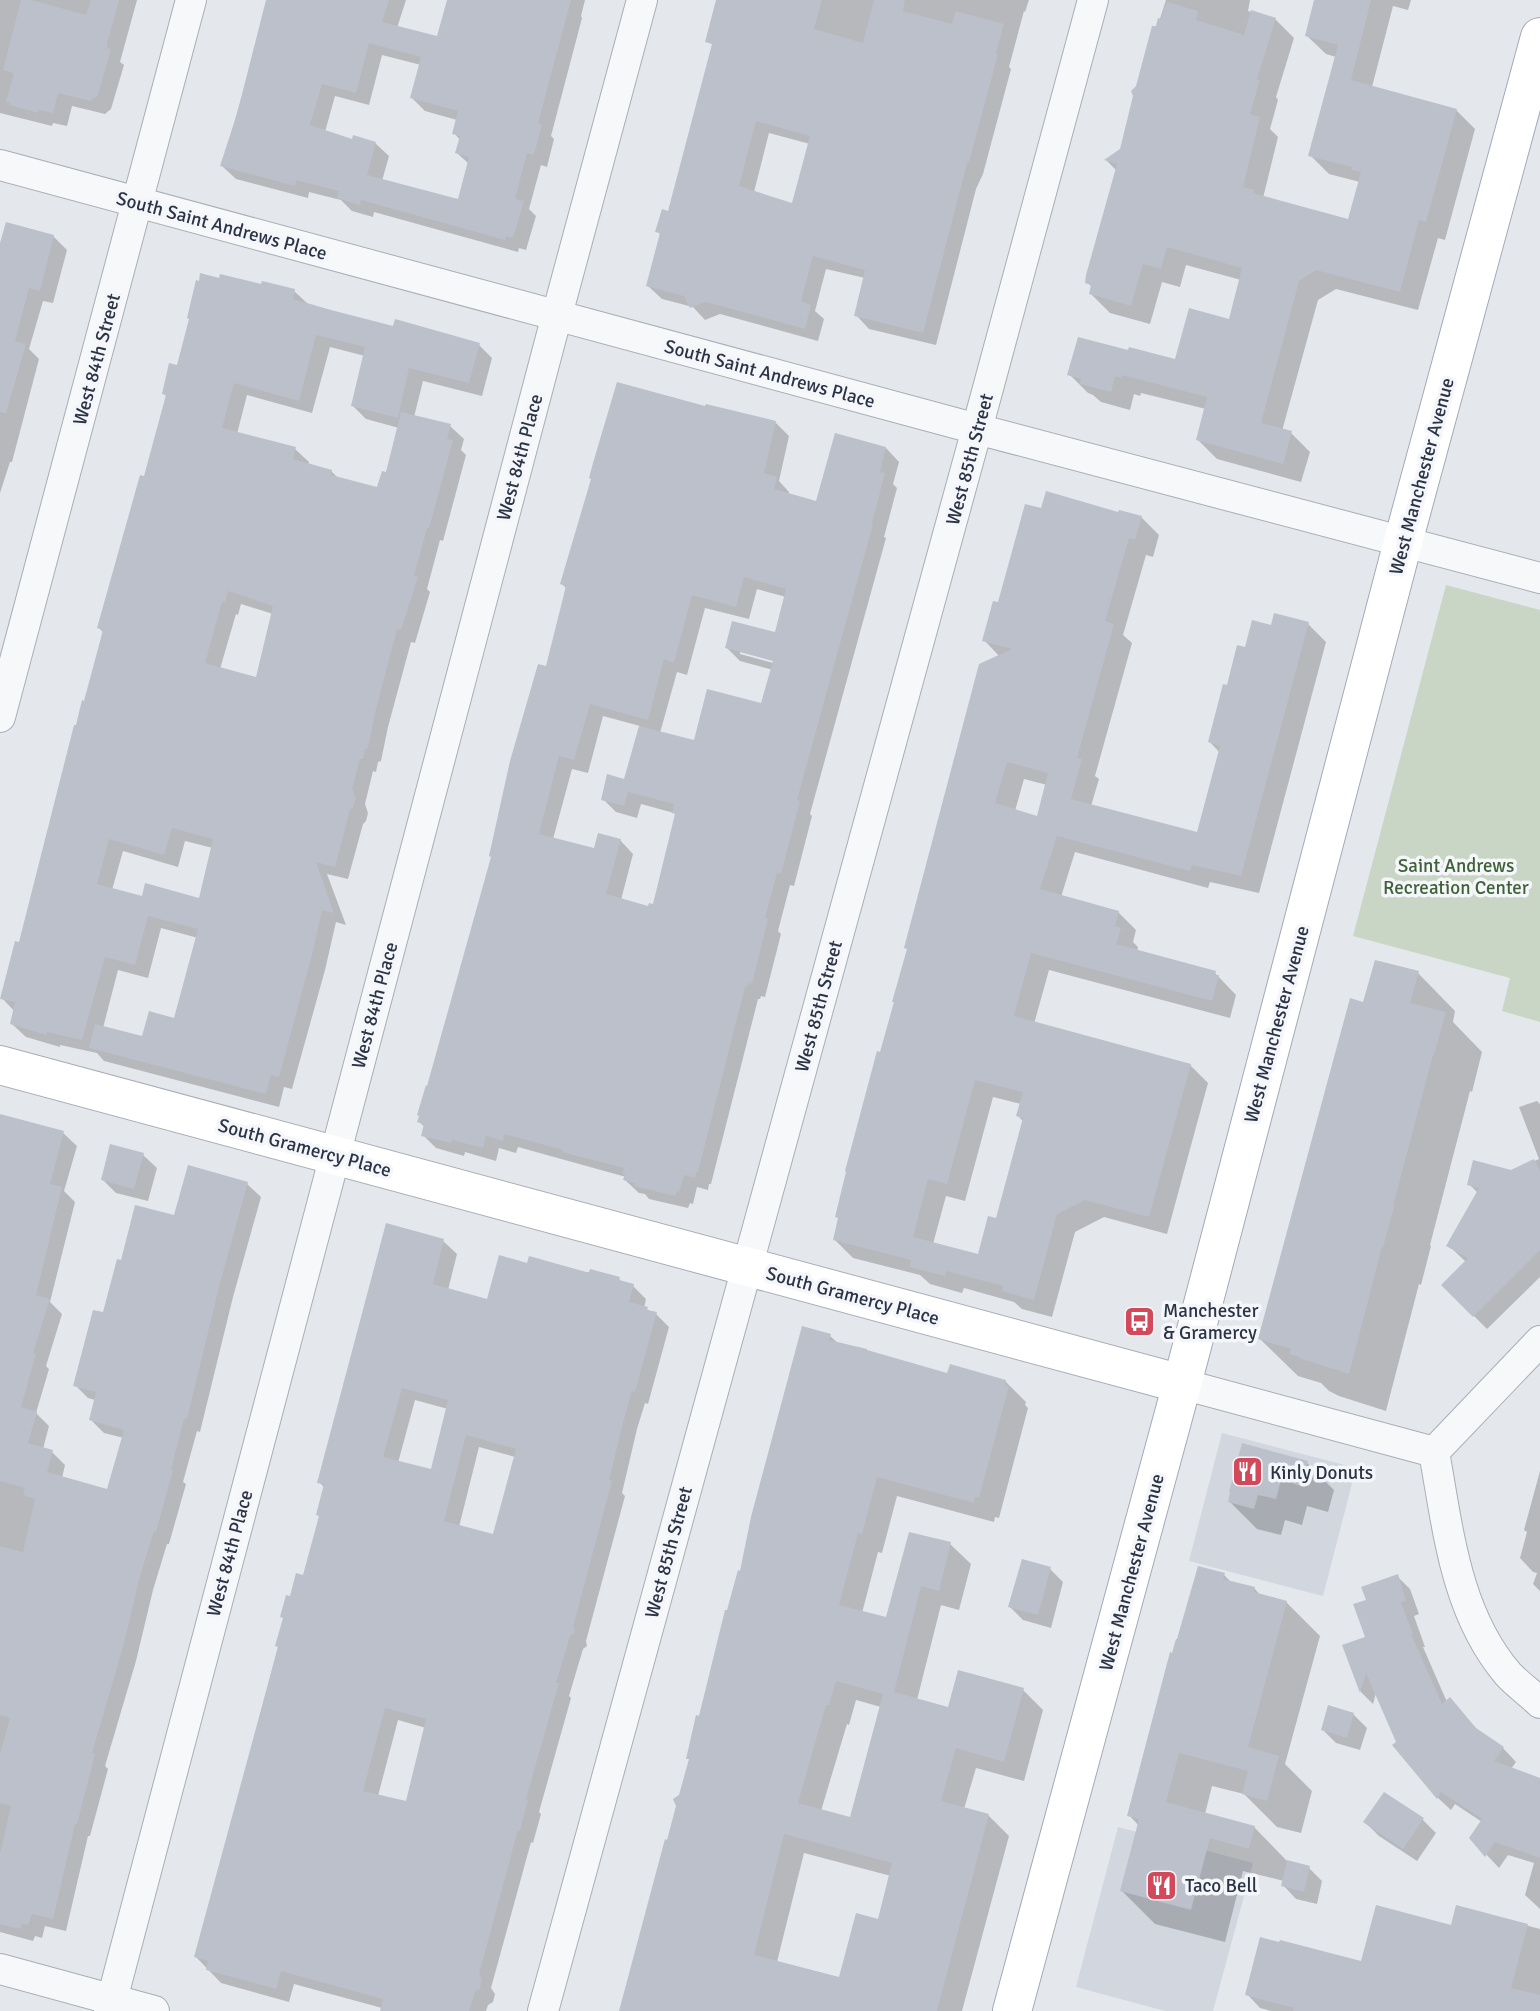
<svg xmlns="http://www.w3.org/2000/svg" width="1540" height="2011" font-family="Signika,sans-serif">
<rect width="100%" height="100%" fill="#e4e7ec"/>
<path fill="#d2d6de" d="M1222 1433 1356 1468 1323 1596 1189 1561Z
M1118 1827 1253 1863 1213 2011H1165L1076 1987Z"/>
<path fill="#c9d6c5" d="M1446 585 1540 610V1022L1502 1011 1510 978 1353 936Z"/>
<path fill="#0003" fill-rule="evenodd" d="M0 0H137L120 62 124 65 111 109 105 114 72 106 67 126 53 123 52 126 0 113Z
M269 0H406L397 28 439 39 461 0H585L581 16 582 18 551 136 554 139 547 167 541 165 529 209 536 216 526 250 519 248 518 252 374 212 373 217 352 211 341 200 309 192 308 198 236 179 222 166ZM382 55 421 65 412 98 425 111 457 120 454 133 460 140 457 153 469 164 459 201 382 181 389 156 375 143 354 141 325 132 335 96 369 105Z
M721 0H1029L1025 12 1024 11 1009 67 1011 69 983 174 976 189 936 345 869 329 856 315 865 278 826 269 815 311 824 319 818 341 720 314 705 320 693 307 662 299 648 286 662 236 657 231 669 213 713 45 710 42ZM769 133 810 144 793 205 754 192Z
M1166 0H1250L1248 11 1275 19 1294 38 1276 97 1278 100 1270 129 1278 137 1263 198 1349 221 1360 182 1329 174 1310 155 1336 57 1326 54 1306 35 1316 0H1411L1408 10 1393 6 1372 87 1456 110 1475 129 1445 240 1438 238 1418 310 1336 289 1318 300 1282 431 1291 433 1310 452 1301 482 1217 459 1198 440 1206 409 1141 393 1140 396 1134 394 1130 410 1101 402 1093 395 1088 393 1069 374 1129 352 1176 361 1230 321 1241 280 1186 265 1180 287 1162 282 1150 324 1110 313 1091 294 1092 287 1087 282 1117 171 1107 161 1121 150 1138 87Z
M7 224 54 237 67 250 53 303 43 301 29 349 39 359 12 462H10L0 493V250Z
M294 291 309 305 394 328 479 345 492 358 482 396 423 381 414 417 450 426 464 439 461 450 466 455 443 541 440 540 427 589 430 592 415 643 411 642 388 727 381 761 378 762 376 772 373 771 365 804 368 813 366 821 363 824 348 879 327 874 346 925 336 922 325 970 292 1089 284 1087 279 1107 104 1061 97 1053 60 1045V1047L26 1037 12 1024 15 1012 2 998 20 944 77 727 104 633 99 628 145 479 167 397 164 393 178 367ZM330 347 365 356 353 406 366 419 399 428 387 474 379 489 339 479 331 471 308 465 309 462 295 449 237 434 247 395 312 413ZM241 604 273 614 257 679 220 669 236 614 238 615ZM185 841 213 848 200 900 143 898 112 890 123 851 178 867ZM161 928 198 938 176 1020 143 1038 103 1028 118 970 148 978Z
M707 409 776 423 789 436 779 481 789 492 788 495 817 503 886 448 899 462 893 484 897 488 884 537 886 538 810 814 812 816 794 886 790 885 778 931 781 934 765 997 761 996 760 999H758L711 1184H709L708 1190 697 1187 693 1204 690 1203 688 1208 649 1199 645 1194 639 1193 625 1180 626 1177 518 1147 516 1153 499 1148 496 1161 465 1152 464 1156 436 1148 423 1135 425 1127 419 1122 547 669 567 589 562 584ZM757 589 786 597 776 634 727 648 740 661 773 670 763 705 695 742 660 733 677 672 687 675 705 608 749 619ZM740 650 782 662 781 665 740 654ZM603 716 640 726 626 781 603 799 616 812 637 818 641 804 674 813 677 816 654 906 649 908 621 900 633 854 620 840 595 850 553 839 572 769 588 773Z
M1043 510 1120 514 1141 517 1159 535 1153 557 1146 555 1123 635 1132 643 1095 776 1099 779 1091 806 1199 834 1220 753 1210 742 1228 687 1246 649 1272 627 1308 624 1326 642 1259 893 1210 882 1208 888 1075 852 1061 897 1118 912 1136 930 1133 942 1138 947 1137 952 1215 973 1236 995 1230 1018 1049 970 1034 1024 1190 1065 1208 1083 1167 1234 1104 1217 1075 1232 1052 1317 1022 1309 1014 1302 964 1288 962 1293 930 1284 920 1275 853 1258 835 1240 881 1054 1000 657 984 640ZM1024 779 1047 785 1038 818 1015 811ZM993 1097 1021 1104 1018 1116 1024 1122 997 1221 979 1256 933 1244 946 1196 965 1201Z
M1418 973 1455 1011 1453 1022 1482 1052 1472 1092 1470 1091 1430 1245 1431 1246 1421 1285 1419 1284 1386 1411 1339 1396 1329 1391 1321 1383 1298 1376 1260 1339 1365 1004Z
M1537 1101 1540 1104V1277L1487 1329 1443 1285 1466 1262 1448 1245 1478 1193 1469 1184 1511 1171 1539 1159 1519 1107Z
M0 1116 63 1133 77 1146 64 1191 75 1202 50 1302 62 1314 46 1366 49 1369 36 1413 49 1426 43 1449 52 1452 65 1465 62 1478 108 1491 124 1438 104 1433 91 1420 95 1400 88 1398 75 1385 104 1314 122 1262 175 1217 247 1184 261 1197 233 1297 200 1432 197 1431 183 1482 186 1484 169 1544H167L153 1590 136 1661 105 1766 108 1769 90 1836H88L66 1931 45 1926 42 1938 35 1936 33 1941 0 1932Z
M143 1155 157 1168 148 1201 116 1193 103 1180Z
M443 1241 457 1254 448 1290 488 1301 528 1265 619 1279 623 1283 633 1286 646 1299 644 1308 656 1314 669 1327 648 1404 645 1403 637 1429 622 1493 625 1496 586 1641 587 1646 583 1649 569 1696 571 1698 539 1812 541 1814 533 1843 531 1842 491 1988 495 1994 493 2002 488 2005 486 2011H381L382 2008 294 1984 289 2002 221 1983 196 1957 291 1598 304 1578 320 1517 325 1488 319 1482ZM415 1400 448 1409 432 1472 398 1463ZM479 1447 515 1457 494 1536 459 1527ZM398 1720 426 1728 407 1803 378 1796Z
M830 1336 838 1343 948 1375 1005 1381 1026 1402 1025 1405 1028 1408 999 1518 995 1517 994 1522 897 1496 882 1553 878 1552 862 1613 887 1620 950 1544 971 1564 959 1610 941 1605 917 1700 949 1709 1023 1690 1043 1710 1024 1781 976 1768 964 1809 989 1816 1009 1836 962 2011H621L669 1842 700 1718 741 1573ZM856 1700 881 1707 851 1819 821 1811 847 1724 849 1725ZM804 1853 891 1876 879 1921 840 1979 777 1962Z
M1307 1463 1334 1490 1328 1512 1307 1506 1302 1525 1285 1520 1281 1535 1257 1529 1230 1502Z
M1540 1471V1591L1533 1584 1537 1573 1533 1572 1520 1558 1527 1532 1524 1530Z
M1050 1569 1063 1582 1051 1628 1023 1620 1010 1607Z
M1224 1575 1232 1583 1255 1589 1261 1596 1286 1602 1320 1636 1285 1764 1312 1791 1301 1833 1277 1827 1244 1794 1212 1786 1205 1814 1254 1827 1287 1861 1309 1868 1322 1881 1317 1904 1296 1899 1283 1885 1284 1881 1243 1871 1225 1942 1155 1924 1122 1891 1139 1826 1129 1815Z
M1397 1576 1410 1589 1419 1614 1414 1616 1425 1647H1423L1447 1702 1480 1733 1503 1748 1516 1762 1511 1769 1540 1780V1909L1525 1895 1534 1863 1508 1855 1499 1868 1471 1838 1482 1822 1455 1804 1451 1810 1438 1798 1395 1745 1398 1743 1376 1693 1373 1704 1361 1692 1344 1646 1367 1638 1368 1601Z
M1353 1714 1367 1728 1360 1750 1336 1743 1323 1730Z
M1384 1794 1423 1820 1436 1833 1417 1861 1379 1836 1365 1822Z
M1457 1907 1540 1929V2011H1271L1260 2008 1247 1994 1362 1963 1452 1927Z"/>
<path fill="#bbc0ca" fill-rule="evenodd" d="M21 0H31L86 15 91 0H119L107 44V48L111 49 98 95 90 101 58 93 53 113 39 110 38 113 9 105 10 103 6 102 14 73 3 70Z
M266 0H389L382 22 437 36 447 0H571L538 123 542 124 534 155 527 153 515 199 524 201 513 238 506 236 505 240 361 200 360 205 337 198 339 191 296 180 295 186 220 166 237 114ZM369 43 421 57 410 98 458 111 452 134 460 136 455 153 469 157 458 199 367 175 376 142 353 135 352 139 310 125 322 84 356 93Z
M716 0H822L814 29 863 43 874 0H905L903 11 952 24 956 11 1004 24 996 53 998 54 969 162 968 161 964 175 923 333 854 316 865 270 813 256 801 301 811 305 805 329 706 302 690 308 684 296 646 286 660 233 655 232 662 209 668 211 712 44 705 42ZM756 121 810 136 792 203 739 186Z
M1314 0H1371L1351 80 1457 109 1426 222 1419 220 1400 292 1316 270 1299 281 1261 423 1292 431 1283 464 1196 440 1207 397 1122 375 1121 378 1115 376 1111 392 1080 384 1081 379 1067 375 1078 337 1128 350 1129 347 1175 359 1189 308 1229 319 1242 268 1167 247 1161 269 1143 264 1131 306 1089 294 1091 285 1085 283 1086 275 1117 164 1104 160 1120 149 1133 96 1131 91 1136 86 1152 26H1156L1158 18 1161 19 1167 2 1198 11 1196 20 1244 35 1251 10 1276 18 1257 79 1260 80 1250 114 1260 117 1243 187 1254 190 1253 193 1348 219 1361 172 1351 170 1352 167 1308 156 1338 45 1305 36Z
M6 222 54 235 40 291 29 288 15 341 26 344 6 413 0 412V243Z
M200 273 219 278 220 274 261 284 262 281 295 289 293 299 331 310 393 326 395 319 480 343 469 383 409 368 398 418 351 406 365 347 316 335 299 401 234 383 222 428 296 447 293 459 332 470 331 475 377 487 382 471 386 472 401 412 451 424 447 439 453 440 429 528H427L414 576 418 577 401 630 397 629 375 713 368 748 365 749 363 759H360L352 789 356 798 353 807 350 810 335 867 316 862 334 913 322 910 312 955 279 1077 271 1075 266 1094 89 1048 95 1024 142 1036 149 1011 174 1018 198 929 148 916 135 965 105 957 82 1040 47 1032 46 1035 10 1024 15 1002 0 999 15 941 19 942 74 725H76L82 700 84 701 103 630 97 628 140 475 144 476 166 395 162 394 169 363 177 365 189 319 187 318 196 280 199 281ZM228 591 273 606 256 677 205 663 222 602H225ZM172 828 213 839 199 898 145 883 142 896 97 884 109 839 164 855Z
M617 382 705 406 706 404 776 421 764 473 777 477 774 489 816 501 835 433 886 447 880 472 885 473 872 523 873 524 797 800 800 801 781 874 777 873 765 918 768 919 752 984 748 983 747 987H745L698 1172H696L695 1178 684 1175 679 1192 677 1191 675 1196 634 1186 635 1183 623 1180 625 1174 622 1173 624 1168 562 1152 563 1150 504 1134 503 1141 486 1136 483 1148 452 1140 451 1143 421 1136 424 1124 417 1122 419 1116 417 1115 426 1085 427 1086 491 857 489 856 510 761 538 664 546 666 566 586 560 584 591 479 589 478 593 463ZM744 577 786 589 775 632 732 621 725 648 773 661 761 703 707 689 694 740 639 726 624 779 607 774 601 800 624 806 628 792 674 804 672 813 675 814 653 904 649 903 648 906 606 894 621 839 598 833 594 848 539 834 559 756 574 760 590 704 648 720 664 659 674 663 692 595 736 607Z
M1046 491 1118 512 1119 510 1142 516 1135 540 1129 538 1105 621 1114 624 1077 758 1082 759 1071 799 1197 832 1220 746 1208 742 1223 684 1227 685 1237 645 1245 647 1252 620 1271 625 1274 613 1309 622 1241 876 1192 865 1190 871 1057 836 1040 889 1119 911 1115 926 1121 928 1116 944 1216 971 1215 975H1219L1212 1001 1031 953 1014 1016 1191 1064 1149 1217 1085 1200 1057 1214 1034 1300 1002 1291 1003 1286 946 1271 945 1276 910 1267 911 1260 833 1240 838 1218 835 1217 846 1172 845 1171 877 1051 880 1052 894 1002H892L907 949 904 948 979 664 1012 649 982 641 993 601 998 602 1025 504 1041 508ZM1007 762 1048 773 1037 816 995 803ZM975 1080 1023 1092 1016 1116 1023 1118 996 1218 988 1216 978 1254 913 1237 928 1179 947 1184Z
M1375 960 1419 971 1410 1003 1446 1012 1434 1055H1433L1393 1206 1394 1207 1383 1248 1382 1247 1349 1374 1299 1358V1357L1289 1354 1291 1349 1258 1339 1350 998 1363 1002Z
M0 1114 64 1131 50 1184 62 1187 36 1295 50 1299 33 1353 36 1354 21 1407 37 1412 28 1443 53 1450 47 1472 107 1489 124 1430 89 1420 96 1392 73 1386 93 1310 103 1312 117 1259 121 1260 135 1205 174 1215 188 1165 248 1182 220 1283 187 1419H184L171 1469 173 1470 156 1532 154 1531 140 1576 123 1647 92 1753 95 1754 77 1824H75L53 1919 32 1914 28 1925 22 1924 20 1929 0 1924V1854L11 1806 0 1803V1754L10 1718 0 1715V1546L23 1552 35 1499 23 1495 25 1488 0 1481Z
M110 1144 144 1153 134 1189 101 1180Z
M1534 1159 1540 1171V1250L1473 1317 1441 1285 1468 1258 1446 1246 1479 1188 1467 1185 1473 1160 1511 1170Z
M386 1223 444 1239 433 1284 487 1299 499 1255 527 1263 529 1256 586 1272H589L590 1269 620 1277 619 1280 634 1284 629 1302 648 1307 647 1310 657 1312 635 1392 632 1391 625 1415 609 1480 612 1481 573 1627 575 1632 570 1636 556 1683H559L526 1799 528 1800 520 1831 518 1830 479 1974 482 1979 480 1989 475 1992 469 2011H380L383 1999 281 1971 276 1989 206 1970 208 1961 194 1957 278 1647 275 1646 283 1618 280 1617 286 1595 290 1596 296 1573 303 1575 319 1516 316 1515 324 1484 317 1483ZM402 1388 448 1400 431 1469 383 1457ZM466 1435 516 1449 493 1534 444 1521ZM385 1708 426 1719 406 1801 363 1791Z
M802 1326 831 1334 829 1340 867 1349V1350L947 1373 950 1364 1006 1380 1005 1385 1009 1386 979 1498 975 1497 974 1503 877 1477 862 1534 858 1533 839 1605 886 1617 909 1532 951 1542 939 1591 921 1586 894 1692 948 1707 958 1670 1024 1688 1004 1762 956 1748 941 1801 989 1814 937 2011H619L665 1839 667 1840 676 1806 673 1799 679 1795 689 1759H686L696 1715 699 1716 725 1610H727L738 1570 740 1571 751 1517ZM836 1681 883 1694 850 1817 798 1803 826 1705H829ZM784 1834 892 1863 878 1919 856 1913 839 1977 754 1955Z
M1242 1443 1308 1461 1301 1486 1281 1480 1276 1499 1258 1495 1254 1509 1228 1502 1230 1493 1229 1492Z
M1022 1559 1051 1567 1038 1615 1008 1607Z
M1198 1566 1225 1573 1223 1579 1255 1587 1254 1592 1287 1601 1248 1747 1279 1756 1267 1801 1242 1794 1248 1771 1179 1753 1166 1802 1255 1826 1249 1849 1210 1838 1191 1910 1120 1891 1139 1819 1127 1816 1170 1652 1172 1653 1176 1639H1177Z
M1398 1574 1406 1601 1401 1603 1413 1634H1411L1442 1704 1450 1697 1476 1728 1504 1747 1494 1761 1540 1778V1858L1495 1842 1485 1857 1469 1838 1482 1819 1441 1792 1437 1799 1392 1745 1396 1742 1366 1673 1360 1693 1342 1645 1365 1637 1353 1604 1366 1600 1361 1587Z
M1328 1705 1354 1713 1347 1738 1321 1730Z
M1384 1792 1424 1818 1403 1849 1363 1822Z
M1287 1860 1310 1866 1304 1892 1281 1886Z
M1376 1905 1451 1925 1456 1905 1528 1924 1511 1988 1540 1995V2011H1293L1294 2008 1245 1995 1260 1937 1279 1942 1280 1940 1361 1961Z"/>
<g fill="none" stroke-linecap="round" stroke-linejoin="round">
<defs>
<path id="street" d="M0 165 977 429 1540 578
M0 717 191 0
M1182 1384 1434 1452
M1434 1452C1448 1528 1455 1612 1508 1674 1517 1684 1530 1693 1540 1703
M1434 1452 1540 1341
M0 1969 154 2011
M109 2011 557 315 642 0
M543 2011 977 429 1093 0"/>
<path id="secondary" d="M0 1065 1182 1384"/>
<path id="primary" d="M1012 2011 1182 1384 1403 542 1540 37"/>
</defs>
<use href="#street" stroke="#a9aeb7" stroke-width="32"/>
<use href="#secondary" stroke="#a9aeb7" stroke-width="40"/>
<use href="#primary" stroke="#a3abb8" stroke-width="40"/>
<use href="#street" stroke="#f7f8fa" stroke-width="30"/>
<use href="#secondary" stroke="#fff" stroke-width="38"/>
<use href="#primary" stroke="#fff" stroke-width="38"/>
</g>
<defs>
<symbol id="bus-square" viewBox="-11 -11 22 22"><rect x="-9" y="-9" width="18" height="18" rx="4" fill="#d1495b" stroke="#f4f6f9"/><path d="M-5-6H5V4H4V6H2V4H-2V6H-4V4H-5ZM-3.5-4V0h7V-4ZM-3.5 1.2v1.5H-2V1.2ZM2 1.2v1.5H3.5V1.2Z" fill="#fff"/></symbol>
<symbol id="restaurant-square" viewBox="-11 -11 22 22"><rect x="-9" y="-9" width="18" height="18" rx="4" fill="#d1495b" stroke="#f4f6f9"/><path d="M-5-6h1v4h1v-4h1v4h1v-4h1v5L-1.5 .5V6h-2V.5L-5-1ZM5-6V6H3V1.5H1.5Q1.5-4 5-6Z" fill="#fff"/></symbol>
</defs>
<g fill-rule="evenodd">
<use href="#bus-square" x="1122" y="1304" width="35" height="35"/>
<use href="#restaurant-square" x="1230" y="1454" width="35" height="35"/>
<use href="#restaurant-square" x="1144" y="1868" width="35" height="35"/>
</g>
<g text-anchor="middle" stroke-width="7" stroke-linejoin="round" paint-order="stroke">
<g font-size="19" fill="#2b3445" stroke="#f4f6f9">
<text transform="translate(222 225) rotate(15)" y="7">South Saint Andrews Place</text>
<text transform="translate(96 359) rotate(-75)" y="7">West 84th Street</text>
<text transform="translate(770 373) rotate(15)" y="7">South Saint Andrews Place</text>
<text transform="translate(519 457) rotate(-75)" y="7">West 84th Place</text>
<text transform="translate(969 459) rotate(-75)" y="7">West 85th Street</text>
<text transform="translate(1421 476) rotate(-75)" y="7">West Manchester Avenue</text>
<text transform="translate(374 1005) rotate(-75)" y="7">West 84th Place</text>
<text transform="translate(818 1006) rotate(-75)" y="7">West 85th Street</text>
<text transform="translate(1276 1024) rotate(-75)" y="7">West Manchester Avenue</text>
<text transform="translate(305 1147) rotate(15)" y="7">South Gramercy Place</text>
<text transform="translate(853 1295) rotate(15)" y="7">South Gramercy Place</text>
<text transform="translate(668 1552) rotate(-75)" y="7">West 85th Street</text>
<text transform="translate(229 1553) rotate(-75)" y="7">West 84th Place</text>
<text transform="translate(1131 1572) rotate(-75)" y="7">West Manchester Avenue</text>
</g>
<g font-size="19" fill="#3f6138" stroke="#f4f6f9">
<text x="1456" y="872">Saint Andrews<tspan x="1456" dy="22">Recreation Center</tspan></text>
</g>
<g font-size="19" fill="#2b3445" stroke="#f4f6f9" text-anchor="start">
<text x="1163" y="1317">Manchester<tspan x="1163" dy="22">&amp; Gramercy</tspan></text>
<text x="1270" y="1479">Kinly Donuts</text>
<text x="1185" y="1892">Taco Bell</text>
</g>
</g>
</svg>
